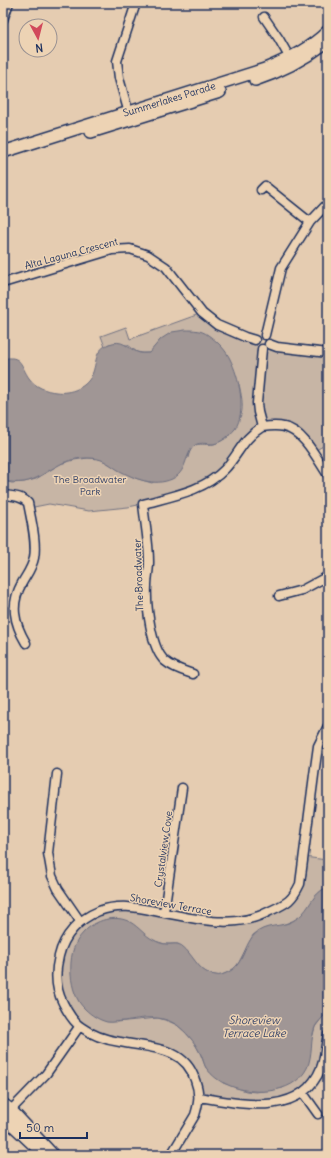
<svg xmlns="http://www.w3.org/2000/svg" width="331" height="1158" font-family="Delius,sans-serif">
<rect width="100%" height="100%" fill="#e5ccb1"/>
<filter id="ink" filterUnits="userSpaceOnUse"><feTurbulence type="fractalNoise" baseFrequency=".025" numOctaves="2"/><feDisplacementMap in="SourceGraphic" scale="8" xChannelSelector="R" yChannelSelector="G"/><feConvolveMatrix kernelMatrix="1 2 1 2 8 2 1 2 1" color-interpolation-filters="sRGB"/></filter>
<g filter="url(#ink)">
<path fill="#c7b5a5" stroke="#717282" d="M202 313 255 343C258 349 263 350 268 346L328 353V443L313 452 295 431 262 427 209 482 143 504 128 507 89 511 49 504 29 508 28 503 3 495V481L12 483 24 482 36 479 60 464 74 460 88 458 100 459 135 478 152 483 188 458C192 439 200 446 214 444 218 443 225 439 228 437 231 433 239 419 241 415 244 405 241 394 239 384L161 339 150 353H143L137 352 128 345 109 344 105 347 101 336 126 327 130 339Z
M304 857 327 860 328 862V888C313 892 312 906 302 915 291 924 271 928 257 932L253 935 237 966 229 972 219 976 210 974 204 971 196 963 186 950 178 944H165L152 940 145 935 116 1022 158 1018 168 1021 177 1025 185 1032 194 1042 200 1053 206 1068 223 1083 246 1091 256 1092 283 1088 313 1035 315 1027 328 1010V1035L314 1081 283 1102 199 1097 181 1058 106 1039 72 1018 66 1008 56 973 74 927 116 907 208 921 246 920 295 895Z"/>
<path fill="#a09695" stroke="#6b6d7f" d="M185 330C194 330 201 330 208 335 217 341 226 350 230 359 239 377 247 411 235 429 230 435 221 443 213 444 206 444 198 441 193 447 184 457 187 472 172 479 154 487 135 479 118 470 107 463 103 458 88 458 79 458 67 460 59 465 47 471 37 480 24 482 17 483 10 482 3 481V359C22 354 21 367 29 378 35 387 46 391 56 392 70 394 88 388 93 372 97 360 95 350 109 344 123 339 126 347 137 352 141 354 145 353 149 353L161 339 172 332Z
M325 888H328C328 920 328 952 328 985 328 989 329 1007 328 1010 327 1014 317 1022 315 1027 310 1039 313 1055 307 1068 293 1096 248 1096 224 1083 217 1080 209 1073 205 1066 203 1061 202 1055 199 1051 194 1041 186 1032 177 1025 160 1014 143 1018 124 1021 118 1021 112 1023 107 1022 99 1020 91 1015 85 1009 76 1001 72 987 71 975 70 959 72 944 84 932 95 920 115 914 130 922 139 927 145 936 154 940 157 942 162 944 166 944 172 945 176 942 182 946 194 955 199 974 216 975 220 976 220 975 224 974 245 966 242 948 254 935 265 923 281 928 293 921 296 919 301 916 303 913 312 903 312 896 325 888Z"/>
<g fill="none" stroke-linecap="round" stroke-linejoin="round">
<defs>
<path id="minor" d="M264 17 279 39 292 62
M3 20 9 3
M130 117 119 78 117 61 136 3
M261 190 265 186 310 222
M3 283 112 250 130 249 148 255 166 267 202 313 217 325 245 337 255 340
M265 335 281 268 310 222 328 203
M269 344 277 347 328 353
M262 427C269 426 277 425 284 427 304 431 317 459 328 475
M3 495C12 496 22 496 28 503 31 519 37 542 34 558 32 568 27 574 22 583 10 604 14 623 26 643
M279 596 302 590 328 576
M193 674C184 671 173 668 165 661 151 649 146 605 147 586 147 578 149 570 149 562 149 543 145 523 143 504 172 496 204 491 225 469 239 454 243 438 262 427L258 412 257 403 262 349
M57 774 48 853 52 876 58 889 80 921
M164 912 182 788
M303 1093 318 1114
M199 1097C241 1104 301 1118 321 1068 325 1058 325 1045 328 1035
M7 1114 46 1074 79 1027
M171 1155 195 1115C199 1102 200 1093 195 1080 185 1046 149 1048 120 1042 106 1040 92 1035 81 1027 73 1022 67 1011 63 1003 55 988 55 972 59 956 64 935 79 919 99 911 118 904 136 907 155 911 194 918 233 931 270 911 287 903 292 901 300 884L314 775 318 746 328 726"/>
<path id="tertiary" d="M255 80C280 72 303 60 324 44
M91 132 220 92
M3 152 265 69C288 59 310 49 328 31
M3 1104 11 1110 53 1155
M3 1116 38 1149"/>
</defs>
<use href="#minor" stroke="#1b2f5e" stroke-width="11"/>
<use href="#tertiary" stroke="#1b2f5e" stroke-width="14"/>
<use href="#minor" stroke="#edd3b4" stroke-width="8"/>
<use href="#tertiary" stroke="#edd3b4" stroke-width="11"/>
</g>
</g>
<g text-anchor="middle" stroke-width="3" stroke-linejoin="round" paint-order="stroke">
<g font-size="10" fill="#1b2f5e" stroke="#edd3b4">
<text transform="translate(169 99) rotate(-17)" y="4">Summerlakes Parade</text>
<text transform="translate(71 253) rotate(-15)" y="4">Alta Laguna Crescent</text>
<text transform="translate(138 575) rotate(-92)" y="4">The Broadwater</text>
<text transform="translate(163 849) rotate(-82)" y="4">Crystalview Cove</text>
<text transform="translate(171 904) rotate(10)" y="4">Shoreview Terrace</text>
</g>
<g font-size="10" fill="#354369" stroke="#edd3b4">
<text x="90" y="483">The Broadwater<tspan x="90" dy="12">Park</tspan></text>
</g>
<g font-size="11" font-style="italic" fill="#364469" stroke="#edd3b4">
<text x="254" y="1024">Shoreview<tspan x="254" dy="13">Terrace Lake</tspan></text>
</g>
</g>
<rect width="331" height="1158" fill="none" stroke="#edd3b4" stroke-width="16"/>
<rect x="8" y="8" width="315" height="1142" fill="none" stroke="#1b2f5e" stroke-width="1.5" filter="url(#ink)"/>
<g transform="translate(38 38) rotate(173)"><circle r="19" fill="#edd3b4" stroke="#999192"/>
<path d="M0-3L7 15L0 10L-7 15Z" fill="#d1495b"/>
<text y="-6" font-size="11" font-weight="bold" text-anchor="middle" fill="#1b2f5e">N</text>
</g>
<path d="M20 1132v6h67v-6" fill="none" stroke="#1b2f5e" stroke-width="2"/>
<text x="26" y="1132" font-size="12" fill="#1b2f5e" stroke="#edd3b4" stroke-width="3" paint-order="stroke">50 m</text>
</svg>
